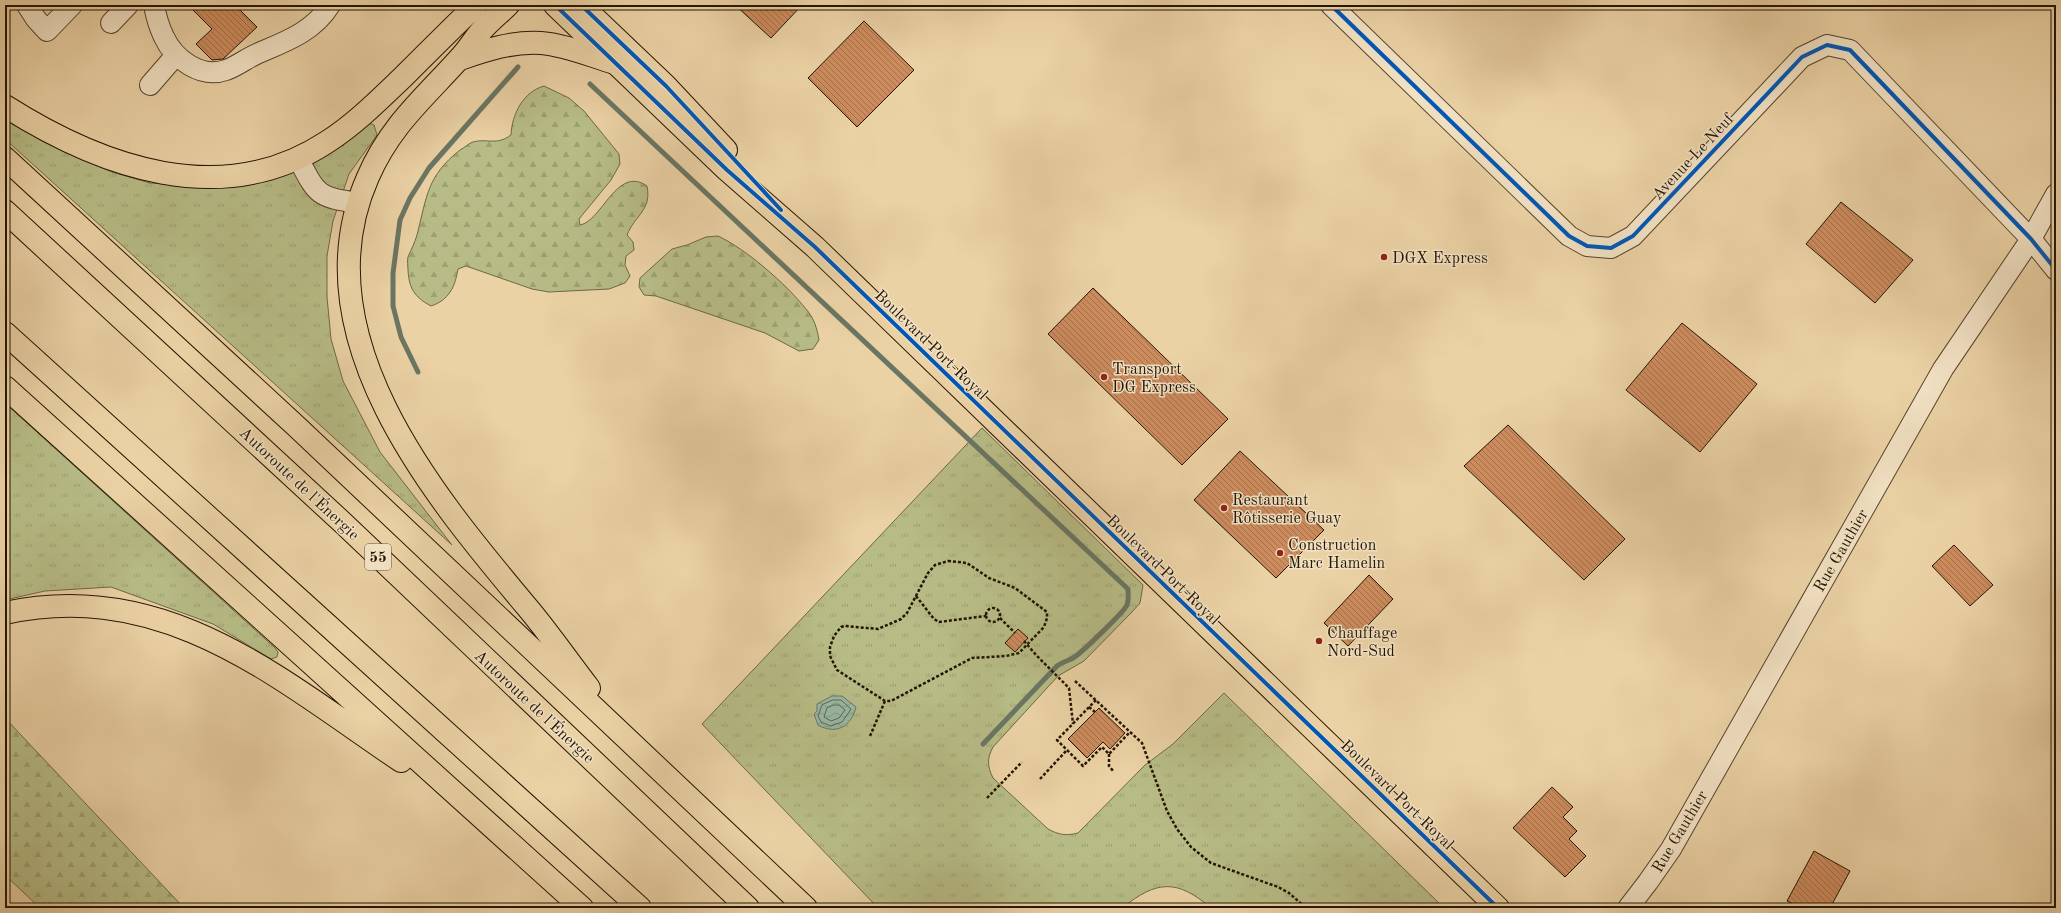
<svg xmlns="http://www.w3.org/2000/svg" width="2061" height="913" font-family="'Old Standard TT',serif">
<defs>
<pattern id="grass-tufts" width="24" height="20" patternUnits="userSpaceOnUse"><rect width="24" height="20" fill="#b7bc86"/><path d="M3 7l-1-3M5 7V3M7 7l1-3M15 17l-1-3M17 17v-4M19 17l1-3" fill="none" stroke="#9da172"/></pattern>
<pattern id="forest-firs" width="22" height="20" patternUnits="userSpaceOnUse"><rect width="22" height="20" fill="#b7bc86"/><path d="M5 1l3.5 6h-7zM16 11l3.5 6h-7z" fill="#9da172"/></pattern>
<pattern id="water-waves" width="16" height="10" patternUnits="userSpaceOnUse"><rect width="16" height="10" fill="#99b8a3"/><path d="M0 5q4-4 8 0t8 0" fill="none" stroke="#849d8b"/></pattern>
<pattern id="building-back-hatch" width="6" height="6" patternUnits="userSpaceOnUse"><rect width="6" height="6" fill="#cd8c5e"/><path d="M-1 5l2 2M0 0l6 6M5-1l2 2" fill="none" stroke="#a6714b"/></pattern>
</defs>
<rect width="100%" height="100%" fill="#ebd2a5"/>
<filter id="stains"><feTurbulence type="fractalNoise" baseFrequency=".005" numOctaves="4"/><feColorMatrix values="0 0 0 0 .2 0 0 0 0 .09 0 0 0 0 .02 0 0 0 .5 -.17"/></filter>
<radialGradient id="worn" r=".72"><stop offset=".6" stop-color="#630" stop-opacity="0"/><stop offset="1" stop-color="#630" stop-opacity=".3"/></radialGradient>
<path fill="url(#grass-tufts)" stroke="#6e6844" d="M5 120 44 142 112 172 150 183 201 186 369 123 374 125 377 135 349 174 333 221 327 256V297L331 339 343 381 380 452 452 545 5 139Z
M5 403 275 648 278 652 277 657 271 659 213 624 111 587 45 591 5 600Z
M982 428 1143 585 1140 603 1132 612 1084 661 1058 676 993 747C987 758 987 766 993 778L1048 829C1059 835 1066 836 1078 833L1145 765 1173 744 1224 693 1444 908H1211C1177 879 1157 880 1122 908H878L702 724Z"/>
<path fill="url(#forest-firs)" stroke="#6e6844" d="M544 86 569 98 584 111 619 154 620 164 611 180 579 219 580 225C602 221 617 165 647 186 652 210 635 215 627 235L633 242 634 250 626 256 625 265 630 276 625 283 609 289 549 292 532 289 466 266 458 269C455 287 449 300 431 306 414 297 409 288 408 270 408 266 407 261 408 257 411 250 415 242 417 235 427 196 427 176 460 150 464 148 469 143 473 142 488 138 496 146 511 135 512 114 523 92 544 86Z
M718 236C746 249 786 284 806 309 814 318 817 328 819 340L813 349 799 351 765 333 656 296 644 295 639 287 640 278 672 249 687 245 706 237Z
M5 718 184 908H40L5 875Z"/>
<path fill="url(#water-waves)" stroke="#6a7663" d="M832 696H842L856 707C851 727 836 735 818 725L814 714 817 711V704Z"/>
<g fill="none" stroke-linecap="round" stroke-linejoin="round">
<path stroke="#5e6653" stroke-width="1" d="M833 700H841L851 709 842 722 831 726 821 722 818 716 822 705Z
M834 705H839L845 710 839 718 831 721 824 717 827 708Z"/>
<path stroke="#6a7663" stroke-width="5" d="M590 84 1128 589C1128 594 1129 600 1127 605 1124 612 1084 650 1076 656 1070 661 1063 661 1057 666L983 744
M418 372 401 337 393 306V273L400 220 410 198 429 168 518 67"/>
</g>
<path fill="url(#building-back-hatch)" stroke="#241403" d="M188 5H235L257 27 223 59 212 60 196 44 212 29Z
M735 5H802L771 38Z
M864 21 914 70 857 127 808 78Z
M1841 202 1913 260 1875 303 1806 244Z
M1093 288 1228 419 1182 465 1048 334Z
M1682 323 1757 384 1700 452 1626 390Z
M1508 425 1625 539 1584 580 1464 466Z
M1240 451 1324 530 1276 578 1194 500Z
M1954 545 1993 585 1970 606 1932 566Z
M1369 575 1393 599 1348 646 1324 623Z
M1018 629 1028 638 1015 652 1005 643Z
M1099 708 1125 733 1110 749 1103 742 1087 758 1068 739Z
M1552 787 1573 807 1563 817 1577 831 1569 839 1586 856 1565 877 1513 828Z
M1814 851 1850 871 1830 908H1801L1787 901Z"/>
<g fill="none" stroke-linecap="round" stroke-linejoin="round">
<defs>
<path id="minor" d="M27 5 36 19 47 31 72 5
M154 5C156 16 159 27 164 37 174 59 201 79 226 70 238 66 248 57 261 52 287 41 314 31 330 5
M1331 5 1569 236 1587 246 1611 248 1633 236 1802 57 1827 45 1850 50 2031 239 2056 270
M111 23 128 5
M150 85 176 55
M298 158C317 195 317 197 358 203
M1628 908 1648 882 1671 849 1943 369 2031 239 2056 194"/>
<path id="major" d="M555 5 727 170 815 247 1498 908
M581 5 666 86 726 150"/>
<path id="highway" d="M508 5C500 13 490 21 482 30 474 39 468 50 459 59 423 99 390 126 368 177 298 334 433 495 527 607 549 633 568 661 589 688
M460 59C486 50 513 41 541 43 566 45 591 56 615 63
M5 106C101 167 222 211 327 142 355 124 379 100 403 77 427 53 451 29 476 5
M5 158 296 426 806 908
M5 211 343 523 748 908
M5 333 640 908
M5 387 582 908
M5 613C165 578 278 678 401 761"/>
</defs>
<use href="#minor" stroke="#56442c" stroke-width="22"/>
<use href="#major" stroke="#241403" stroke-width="24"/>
<use href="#highway" stroke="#241403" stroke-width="24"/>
<path stroke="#241403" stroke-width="2.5" stroke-dasharray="3 2" stroke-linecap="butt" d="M948 561 967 563 989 578 1015 588 1047 612V618L1044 627 1019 653 1006 656 972 658 891 701H885L837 670 830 656V647L834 636 841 627 845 626 878 629 901 619 907 613 928 573 935 565Z
M916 596 934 619 939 622 986 616
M986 615a7 7 0 1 1 14 0a7 7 0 1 1-14 0Z
M1000 618 1015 633
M1024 641 1037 656 1069 688 1073 724
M1075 681 1142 743 1167 811 1177 829 1191 847 1211 863 1278 887 1289 893 1306 908
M1096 700 1057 740 1083 766 1102 747 1109 754 1130 732
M1089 707 1095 712
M870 736 885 701
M1109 754V766L1114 772
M1040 779 1067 750
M987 798 1022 762"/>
<use href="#minor" stroke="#f2e2c4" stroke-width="20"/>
<use href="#major" stroke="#ebd2a5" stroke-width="22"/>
<use href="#highway" stroke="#ebd2a5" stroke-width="22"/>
<defs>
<path id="cycleway" d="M555 5 727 170 815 247 1498 908
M581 5 666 86 781 210
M1331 5 1569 236 1587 246 1611 248 1633 236 1802 57 1827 45 1850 50 2031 239 2056 270"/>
</defs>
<use href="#cycleway" stroke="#f2e2c4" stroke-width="6"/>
<use href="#cycleway" stroke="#0057b8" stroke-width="4"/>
</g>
<g fill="#8f2418" stroke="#f2e2c4" stroke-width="1.5">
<circle cx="1384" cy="257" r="4"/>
<circle cx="1104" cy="377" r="4"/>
<circle cx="1224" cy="508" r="4"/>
<circle cx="1280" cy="553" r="4"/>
<circle cx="1319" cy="641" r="4"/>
</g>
<g text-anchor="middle" stroke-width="3" stroke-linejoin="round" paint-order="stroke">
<rect fill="#f2e2c4" stroke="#62523d" stroke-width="1" x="365" y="544" width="26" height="26" rx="3"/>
<g font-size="15" font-weight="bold" fill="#241403">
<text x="378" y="562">55</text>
</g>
<g font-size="16" fill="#241403" stroke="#f2e2c4">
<text transform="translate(1692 156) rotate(-47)" y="6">Avenue Le Neuf</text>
<text transform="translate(932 344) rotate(44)" y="6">Boulevard Port-Royal</text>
<text transform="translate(300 483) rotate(43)" y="6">Autoroute de l'Énergie</text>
<text transform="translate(1840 550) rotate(-60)" y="6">Rue Gauthier</text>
<text transform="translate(1164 569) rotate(44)" y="6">Boulevard Port-Royal</text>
<text transform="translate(535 706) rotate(43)" y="6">Autoroute de l'Énergie</text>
<text transform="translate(1398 794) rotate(44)" y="6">Boulevard Port-Royal</text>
<text transform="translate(1679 831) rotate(-59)" y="6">Rue Gauthier</text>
</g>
<g font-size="16" fill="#241403" stroke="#f2e2c4" text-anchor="start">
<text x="1392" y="263">DGX Express</text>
<text x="1112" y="374">Transport<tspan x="1112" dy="18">DG Express</tspan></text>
<text x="1232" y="505">Restaurant<tspan x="1232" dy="18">Rôtisserie Guay</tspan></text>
<text x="1288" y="550">Construction<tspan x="1288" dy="18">Marc Hamelin</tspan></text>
<text x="1327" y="638">Chauffage<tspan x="1327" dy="18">Nord-Sud</tspan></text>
</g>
</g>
<rect width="2061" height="913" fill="none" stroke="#ebd2a5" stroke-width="20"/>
<rect x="6" y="6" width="2049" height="901" fill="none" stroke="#241403" stroke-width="2"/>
<rect x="10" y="10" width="2041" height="893" fill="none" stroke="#241403"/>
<rect width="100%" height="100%" filter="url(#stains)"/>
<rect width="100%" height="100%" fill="url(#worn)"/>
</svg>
